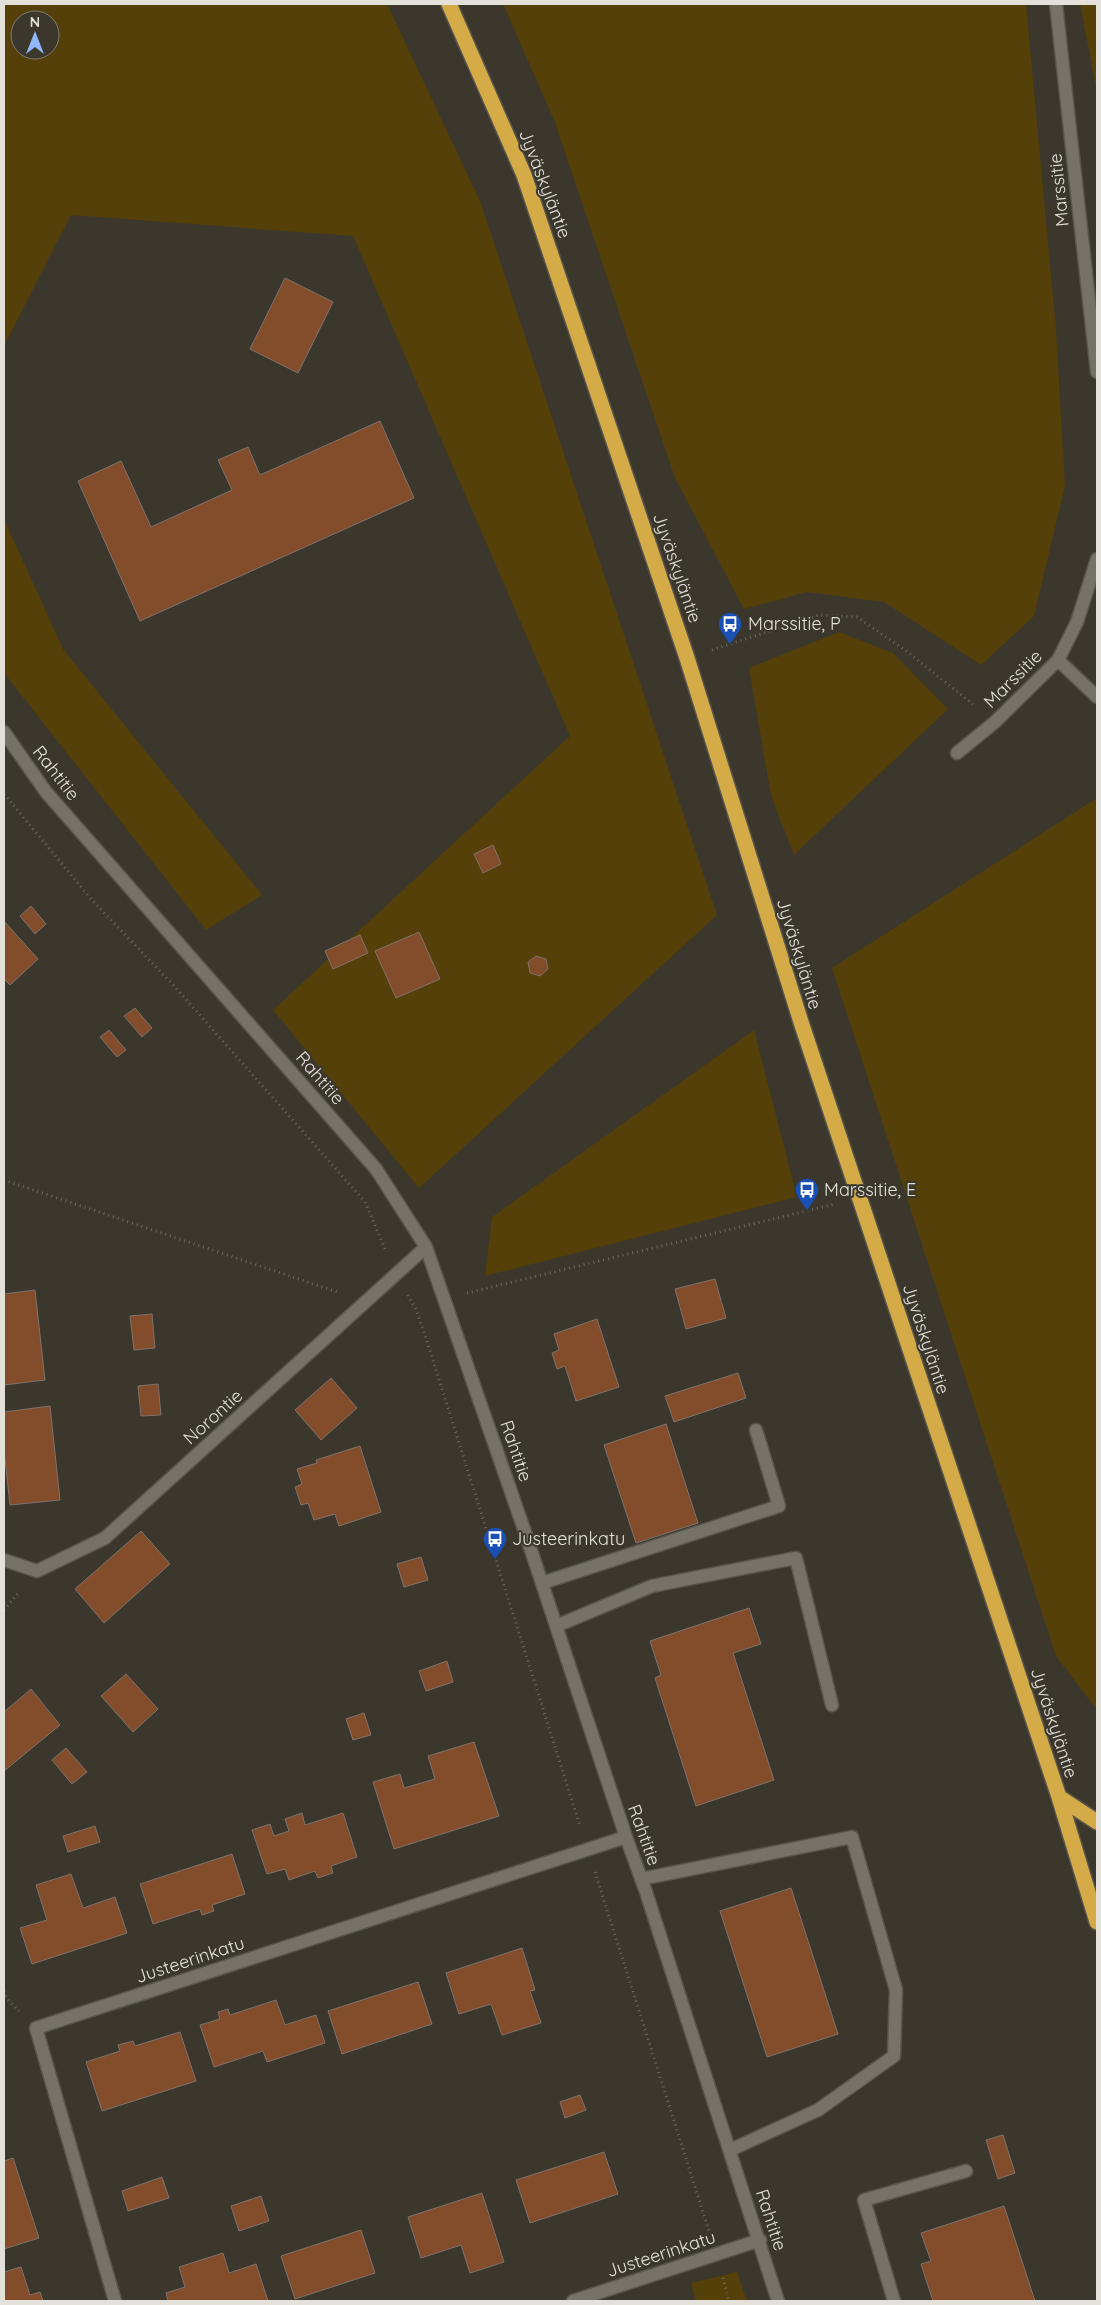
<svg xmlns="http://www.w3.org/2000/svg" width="1101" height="2305" font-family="Quicksand,sans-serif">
<rect width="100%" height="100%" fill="#3b372d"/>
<path fill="#544008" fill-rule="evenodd" d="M4 4H387L480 201 717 915 419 1188 273 1010 570 736 353 236 71 215 4 346ZM20 20H50V50H20Z
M503 4H1026L1056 329 1065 486 1034 616 981 665 884 602 807 592 744 609 675 478 554 120Z
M1080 4H1097V92Z
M4 519 63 649 262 895 206 930 4 673Z
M839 632 893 653 948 709 794 855 771 796 749 668Z
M1097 798V1710L1056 1656 832 968Z
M754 1030 797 1197 485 1276 492 1217Z
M737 2272 747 2301H696L691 2283Z"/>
<path fill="#834c2a" stroke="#7f736d" d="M285 278 333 302 298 373 250 349Z
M380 421 414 498 140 621 78 481 121 461 151 527 232 490 218 460 248 447 260 475Z
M493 845 501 864 483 873 474 854Z
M31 906 46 924 35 934 20 916Z
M4 921 38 959 10 985 4 979Z
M419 932 440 979 396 998 375 951Z
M360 935 368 953 333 969 325 951Z
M536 956 546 959 548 969 540 976 530 973 528 962Z
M135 1008 152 1028 142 1037 124 1016Z
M109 1030 126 1050 117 1057 100 1037Z
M715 1279 726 1318 686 1329 675 1289Z
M35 1290 45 1380 4 1385V1294Z
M152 1314 155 1348 134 1350 130 1316Z
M597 1319 619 1387 576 1401 565 1366 557 1369 552 1353 559 1350 554 1334Z
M738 1373 746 1398 674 1422 665 1396Z
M331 1378 357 1408 321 1440 295 1410Z
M158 1384 161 1415 141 1416 138 1386Z
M50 1406 60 1500 10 1505 4 1450V1412Z
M666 1424 698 1523 636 1543 604 1445Z
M360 1446 381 1512 339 1526 335 1514 314 1520 308 1503 301 1505 295 1487 302 1484 297 1469 317 1463 316 1460Z
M141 1531 170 1564 104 1623 75 1589Z
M421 1557 428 1580 404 1587 397 1564Z
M749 1608 761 1644 733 1653 774 1780 696 1806 655 1678 661 1675 650 1641Z
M447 1661 453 1682 426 1691 419 1671Z
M126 1674 158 1709 133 1732 101 1696Z
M31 1689 60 1725 4 1771V1712Z
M364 1713 371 1735 353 1740 346 1719Z
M474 1742 499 1816 394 1849 373 1782 400 1774 404 1788 435 1779 428 1756Z
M66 1748 87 1772 72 1784 52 1760Z
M302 1813 305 1825 343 1813 357 1857 331 1866 333 1873 318 1878 315 1871 289 1880 285 1869 267 1874 252 1830 270 1824 274 1836 289 1831 285 1819Z
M95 1826 100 1842 68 1852 63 1836Z
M232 1854 245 1894 212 1905 214 1911 202 1915 200 1909 153 1924 140 1884Z
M71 1874 83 1908 115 1897 127 1933 32 1964 20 1928 47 1920 36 1885Z
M791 1888 838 2034 767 2057 720 1911Z
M522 1948 535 1990 530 1991 541 2023 502 2035 491 2004 459 2014 446 1973Z
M418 1982 432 2024 342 2054 328 2011Z
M276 2000 285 2025 316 2015 325 2043 267 2062 263 2051 214 2067 200 2025 220 2019 218 2012 228 2009 230 2015Z
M180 2032 196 2081 102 2111 86 2062 120 2051 118 2045 133 2041 135 2046Z
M580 2095 586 2110 565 2118 560 2102Z
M1003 2135 1015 2173 998 2179 986 2140Z
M604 2152 618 2194 530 2223 516 2180Z
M13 2158 39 2238 4 2249V2161Z
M162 2177 169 2198 128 2211 122 2191Z
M482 2193 504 2262 470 2273 461 2245 421 2258 408 2217Z
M261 2196 269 2221 239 2231 231 2206Z
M1004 2206 1035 2301H933L921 2264 931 2261 921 2233Z
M361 2230 375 2273 295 2299 281 2256Z
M223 2253 229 2273 256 2264 268 2301H168L166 2293 185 2287 179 2267Z
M21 2267 30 2295 40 2292 43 2301H4V2272Z"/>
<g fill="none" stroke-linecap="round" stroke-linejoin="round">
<defs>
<path id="minor" d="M1056 4 1097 372
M1058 660 1097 697
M4 732 46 792 376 1169 426 1247 526 1535 626 1837 646 1892 778 2301
M957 753 995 722 1058 660 1077 622 1097 559
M4 1560 37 1571 105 1538 426 1247
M542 1583 779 1506 756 1430
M556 1626 652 1586 796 1558 832 1705
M641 1879 852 1837 896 1990 894 2056 818 2110 730 2150
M115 2301 36 2028 626 1837
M573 2301 760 2240
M894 2301 864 2200 966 2171"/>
<path id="highway" d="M449 4 524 175 687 658 801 1022 1059 1797 1097 1922
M1059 1797 1097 1822"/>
</defs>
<use href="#minor" stroke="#58554c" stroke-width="15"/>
<use href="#highway" stroke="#58554c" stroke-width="18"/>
<path stroke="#6e6a62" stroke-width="3" stroke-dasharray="1 4" stroke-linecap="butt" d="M712 650 819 615 857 617 905 650 975 706
M4 794 91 899 176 988 365 1202 386 1251
M4 1180 340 1293
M467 1293 835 1204
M408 1295 416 1310 424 1332 580 1826
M4 1610 20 1591
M595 1872 709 2231
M4 1991 7 1999 19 2011
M723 2278 729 2301"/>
<use href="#minor" stroke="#777267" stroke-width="12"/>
<use href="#highway" stroke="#d4ab46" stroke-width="15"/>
</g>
<defs>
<symbol id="bus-pin" viewBox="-11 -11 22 30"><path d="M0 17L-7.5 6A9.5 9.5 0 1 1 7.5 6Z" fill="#1a4fb4" stroke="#3b372d"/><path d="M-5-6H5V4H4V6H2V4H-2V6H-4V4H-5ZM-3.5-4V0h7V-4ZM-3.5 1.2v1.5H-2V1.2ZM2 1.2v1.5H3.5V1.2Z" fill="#fff"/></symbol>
</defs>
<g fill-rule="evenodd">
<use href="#bus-pin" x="716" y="610" width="28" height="38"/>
<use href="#bus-pin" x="793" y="1176" width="28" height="38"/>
<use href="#bus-pin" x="481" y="1525" width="28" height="38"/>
</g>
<g text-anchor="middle" stroke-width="4" stroke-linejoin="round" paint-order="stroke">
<g font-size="18" fill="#e4e1db" stroke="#3b372d">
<text transform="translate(545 184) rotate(69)" y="6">Jyväskyläntie</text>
<text transform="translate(1059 190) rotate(-96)" y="6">Marssitie</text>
<text transform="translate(677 568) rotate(71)" y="6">Jyväskyläntie</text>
<text transform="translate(1013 679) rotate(-45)" y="6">Marssitie</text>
<text transform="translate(56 773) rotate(52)" y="6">Rahtitie</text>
<text transform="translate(799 954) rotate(73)" y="6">Jyväskyläntie</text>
<text transform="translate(320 1078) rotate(49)" y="6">Rahtitie</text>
<text transform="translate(926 1339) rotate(72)" y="6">Jyväskyläntie</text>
<text transform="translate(213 1417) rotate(-42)" y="6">Norontie</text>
<text transform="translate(516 1451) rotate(71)" y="6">Rahtitie</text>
<text transform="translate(1054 1723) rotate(72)" y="6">Jyväskyläntie</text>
<text transform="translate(644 1835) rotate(70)" y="6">Rahtitie</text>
<text transform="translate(190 1960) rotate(-18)" y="6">Justeerinkatu</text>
<text transform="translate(771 2220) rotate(72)" y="6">Rahtitie</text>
<text transform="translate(661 2254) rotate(-18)" y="6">Justeerinkatu</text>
</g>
<g font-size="18" fill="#e4e1db" stroke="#3b372d" text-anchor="start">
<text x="748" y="630">Marssitie, P</text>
<text x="824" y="1196">Marssitie, E</text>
<text x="512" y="1545">Justeerinkatu</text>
</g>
</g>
<rect width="1101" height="2305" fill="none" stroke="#e4e1db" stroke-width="10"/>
<g transform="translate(35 35)"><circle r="24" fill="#3b372d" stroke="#7f7b73"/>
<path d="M0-4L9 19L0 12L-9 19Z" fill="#90b8fd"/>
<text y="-8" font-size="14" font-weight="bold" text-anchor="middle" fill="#e4e1db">N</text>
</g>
</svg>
